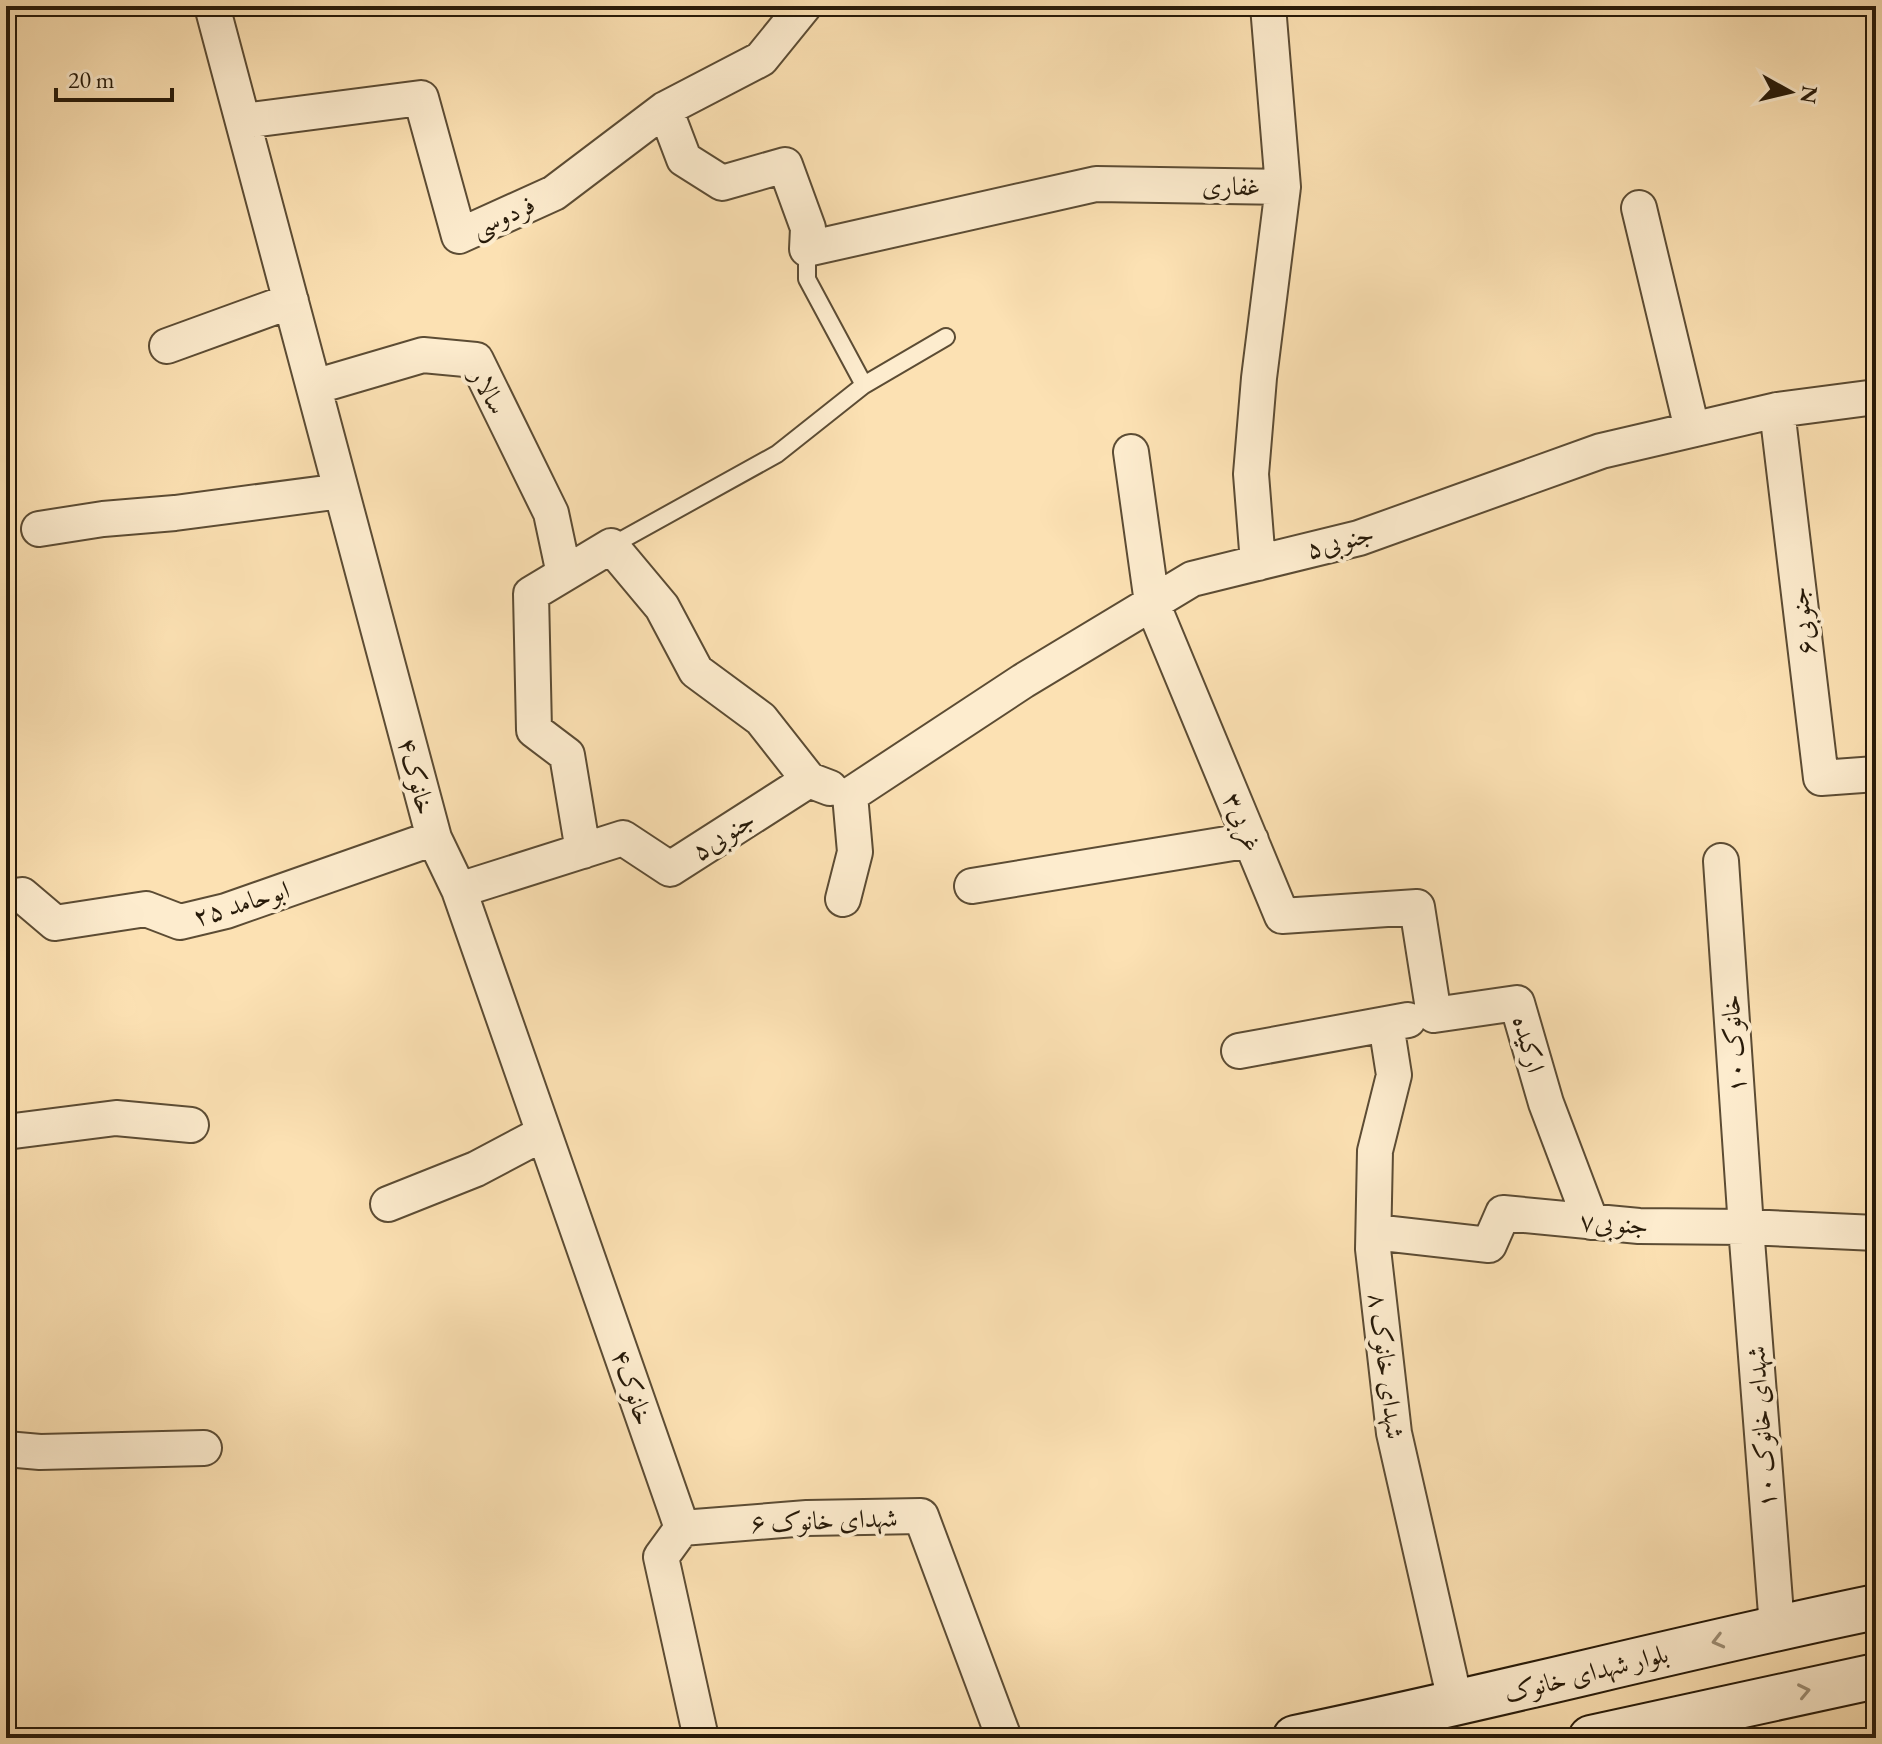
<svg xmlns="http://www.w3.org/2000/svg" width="1882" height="1744" font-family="'EB Garamond',Amiri,serif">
<rect width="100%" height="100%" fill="#fce1b3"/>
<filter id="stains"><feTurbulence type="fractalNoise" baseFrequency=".0025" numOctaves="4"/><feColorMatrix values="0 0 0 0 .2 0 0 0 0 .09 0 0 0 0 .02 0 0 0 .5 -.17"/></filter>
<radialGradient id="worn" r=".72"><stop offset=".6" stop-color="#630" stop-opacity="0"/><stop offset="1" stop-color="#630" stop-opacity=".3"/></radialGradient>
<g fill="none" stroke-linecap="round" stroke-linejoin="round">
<defs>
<path id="lane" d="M807 249V279L864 385
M611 546 777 454 864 385 946 337"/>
<path id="street" d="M212 6 434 838 459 890 682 1528
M1268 6 1283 187
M665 109 684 159 722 183 785 165 808 228 807 249 1096 184 1283 187 1259 378 1251 474 1258 563
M243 121 421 98 459 236 554 193 665 109 761 59 804 6
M1639 208 1692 429
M167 346 291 301
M314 387 423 355 476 360 551 513 564 574
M1777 410 1821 778 1876 774
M1131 452 1152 603 1282 916 1417 907 1434 1015 1517 1003 1546 1103 1591 1222
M39 529 103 519 175 513 341 491
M583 851 567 755 534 730 531 594 611 546 662 607 696 671 761 719 809 780
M1721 861 1746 1227 1777 1627
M972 886 1251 840
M459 890 623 838 670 869 809 780 830 788
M6 897 22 895 55 923 146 909 180 922 226 911 434 838
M843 899 855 852 850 795 1023 681 1192 579 1359 538 1601 451 1777 410 1876 397
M1386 1024 1394 1075 1375 1151 1373 1249 1394 1433 1456 1705
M1239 1051 1408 1020
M6 1132 116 1118 191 1125
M388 1204 476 1169 544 1133
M1374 1232 1489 1245 1503 1213 1639 1226 1746 1227 1876 1233
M6 1449 40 1452 204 1448
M682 1528 807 1518 921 1516 1004 1738
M682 1528 661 1557 701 1738"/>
<path id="secondary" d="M1295 1738C1490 1698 1682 1647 1876 1607
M1591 1738 1876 1676"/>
</defs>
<use href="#lane" stroke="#5c4c34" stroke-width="20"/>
<use href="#street" stroke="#5c4c34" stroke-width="38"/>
<use href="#secondary" stroke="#271a09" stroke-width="48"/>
<use href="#lane" stroke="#fdecce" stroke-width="16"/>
<use href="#street" stroke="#fdecce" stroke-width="34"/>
<use href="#secondary" stroke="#fdecce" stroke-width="44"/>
</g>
<defs><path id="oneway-chevron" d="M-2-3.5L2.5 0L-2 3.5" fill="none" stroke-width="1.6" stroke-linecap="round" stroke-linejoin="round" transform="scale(2)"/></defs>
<g stroke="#9d8e75">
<use href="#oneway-chevron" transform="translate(1718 1641) rotate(166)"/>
<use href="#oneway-chevron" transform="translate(1804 1691) rotate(-12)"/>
</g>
<g text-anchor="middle" stroke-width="8" stroke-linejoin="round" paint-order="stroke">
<g font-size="26" fill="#271a09" stroke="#fdecce">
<text transform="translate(1231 186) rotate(1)" y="9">غفاری</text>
<text transform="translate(503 216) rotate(-24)" y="9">فردوسی</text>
<text transform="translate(489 391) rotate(61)" y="9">سالار</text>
<text transform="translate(1340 541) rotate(-15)" y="9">جنوبی۵</text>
<text transform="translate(1802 621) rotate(-97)" y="9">جنوبی۶</text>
<text transform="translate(417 776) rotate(75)" y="9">خانوک۴</text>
<text transform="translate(1243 822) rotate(67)" y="9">غربی۳</text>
<text transform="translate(723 835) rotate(-33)" y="9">جنوبی۵</text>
<text transform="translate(241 903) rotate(-17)" y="9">ابوحامد ۲۵</text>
<text transform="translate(1529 1044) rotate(74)" y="9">ارکیده</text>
<text transform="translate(1733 1044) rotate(-94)" y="9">خانوک ۱۰</text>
<text transform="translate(1614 1223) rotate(4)" y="9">جنوبی۷</text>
<text transform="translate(1387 1366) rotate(83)" y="9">شهدای خانوک ۸</text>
<text transform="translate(633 1387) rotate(71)" y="9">خانوک۴</text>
<text transform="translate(1761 1427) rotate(-94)" y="9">شهدای خانوک ۱۰</text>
<text transform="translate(824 1520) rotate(-2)" y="9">شهدای خانوک ۶</text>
<text transform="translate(1586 1673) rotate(-14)" y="9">بلوار شهدای خانوک</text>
</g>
</g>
<rect width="1882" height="1744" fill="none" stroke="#fce1b3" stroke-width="32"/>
<rect x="8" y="8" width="1866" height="1728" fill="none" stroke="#271a09" stroke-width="4"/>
<rect x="16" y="16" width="1850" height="1712" fill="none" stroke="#271a09" stroke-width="2"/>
<g transform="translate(1790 92) rotate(98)" stroke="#fdecce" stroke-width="6" paint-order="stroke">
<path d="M0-6L14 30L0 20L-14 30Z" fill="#271a09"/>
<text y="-12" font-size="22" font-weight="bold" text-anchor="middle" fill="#271a09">N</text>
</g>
<path d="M56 88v12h116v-12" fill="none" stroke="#271a09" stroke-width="4"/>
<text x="68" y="88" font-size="24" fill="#271a09" stroke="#fdecce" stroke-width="6" paint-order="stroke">20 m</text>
<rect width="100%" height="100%" filter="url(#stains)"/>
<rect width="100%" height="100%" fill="url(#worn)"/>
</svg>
